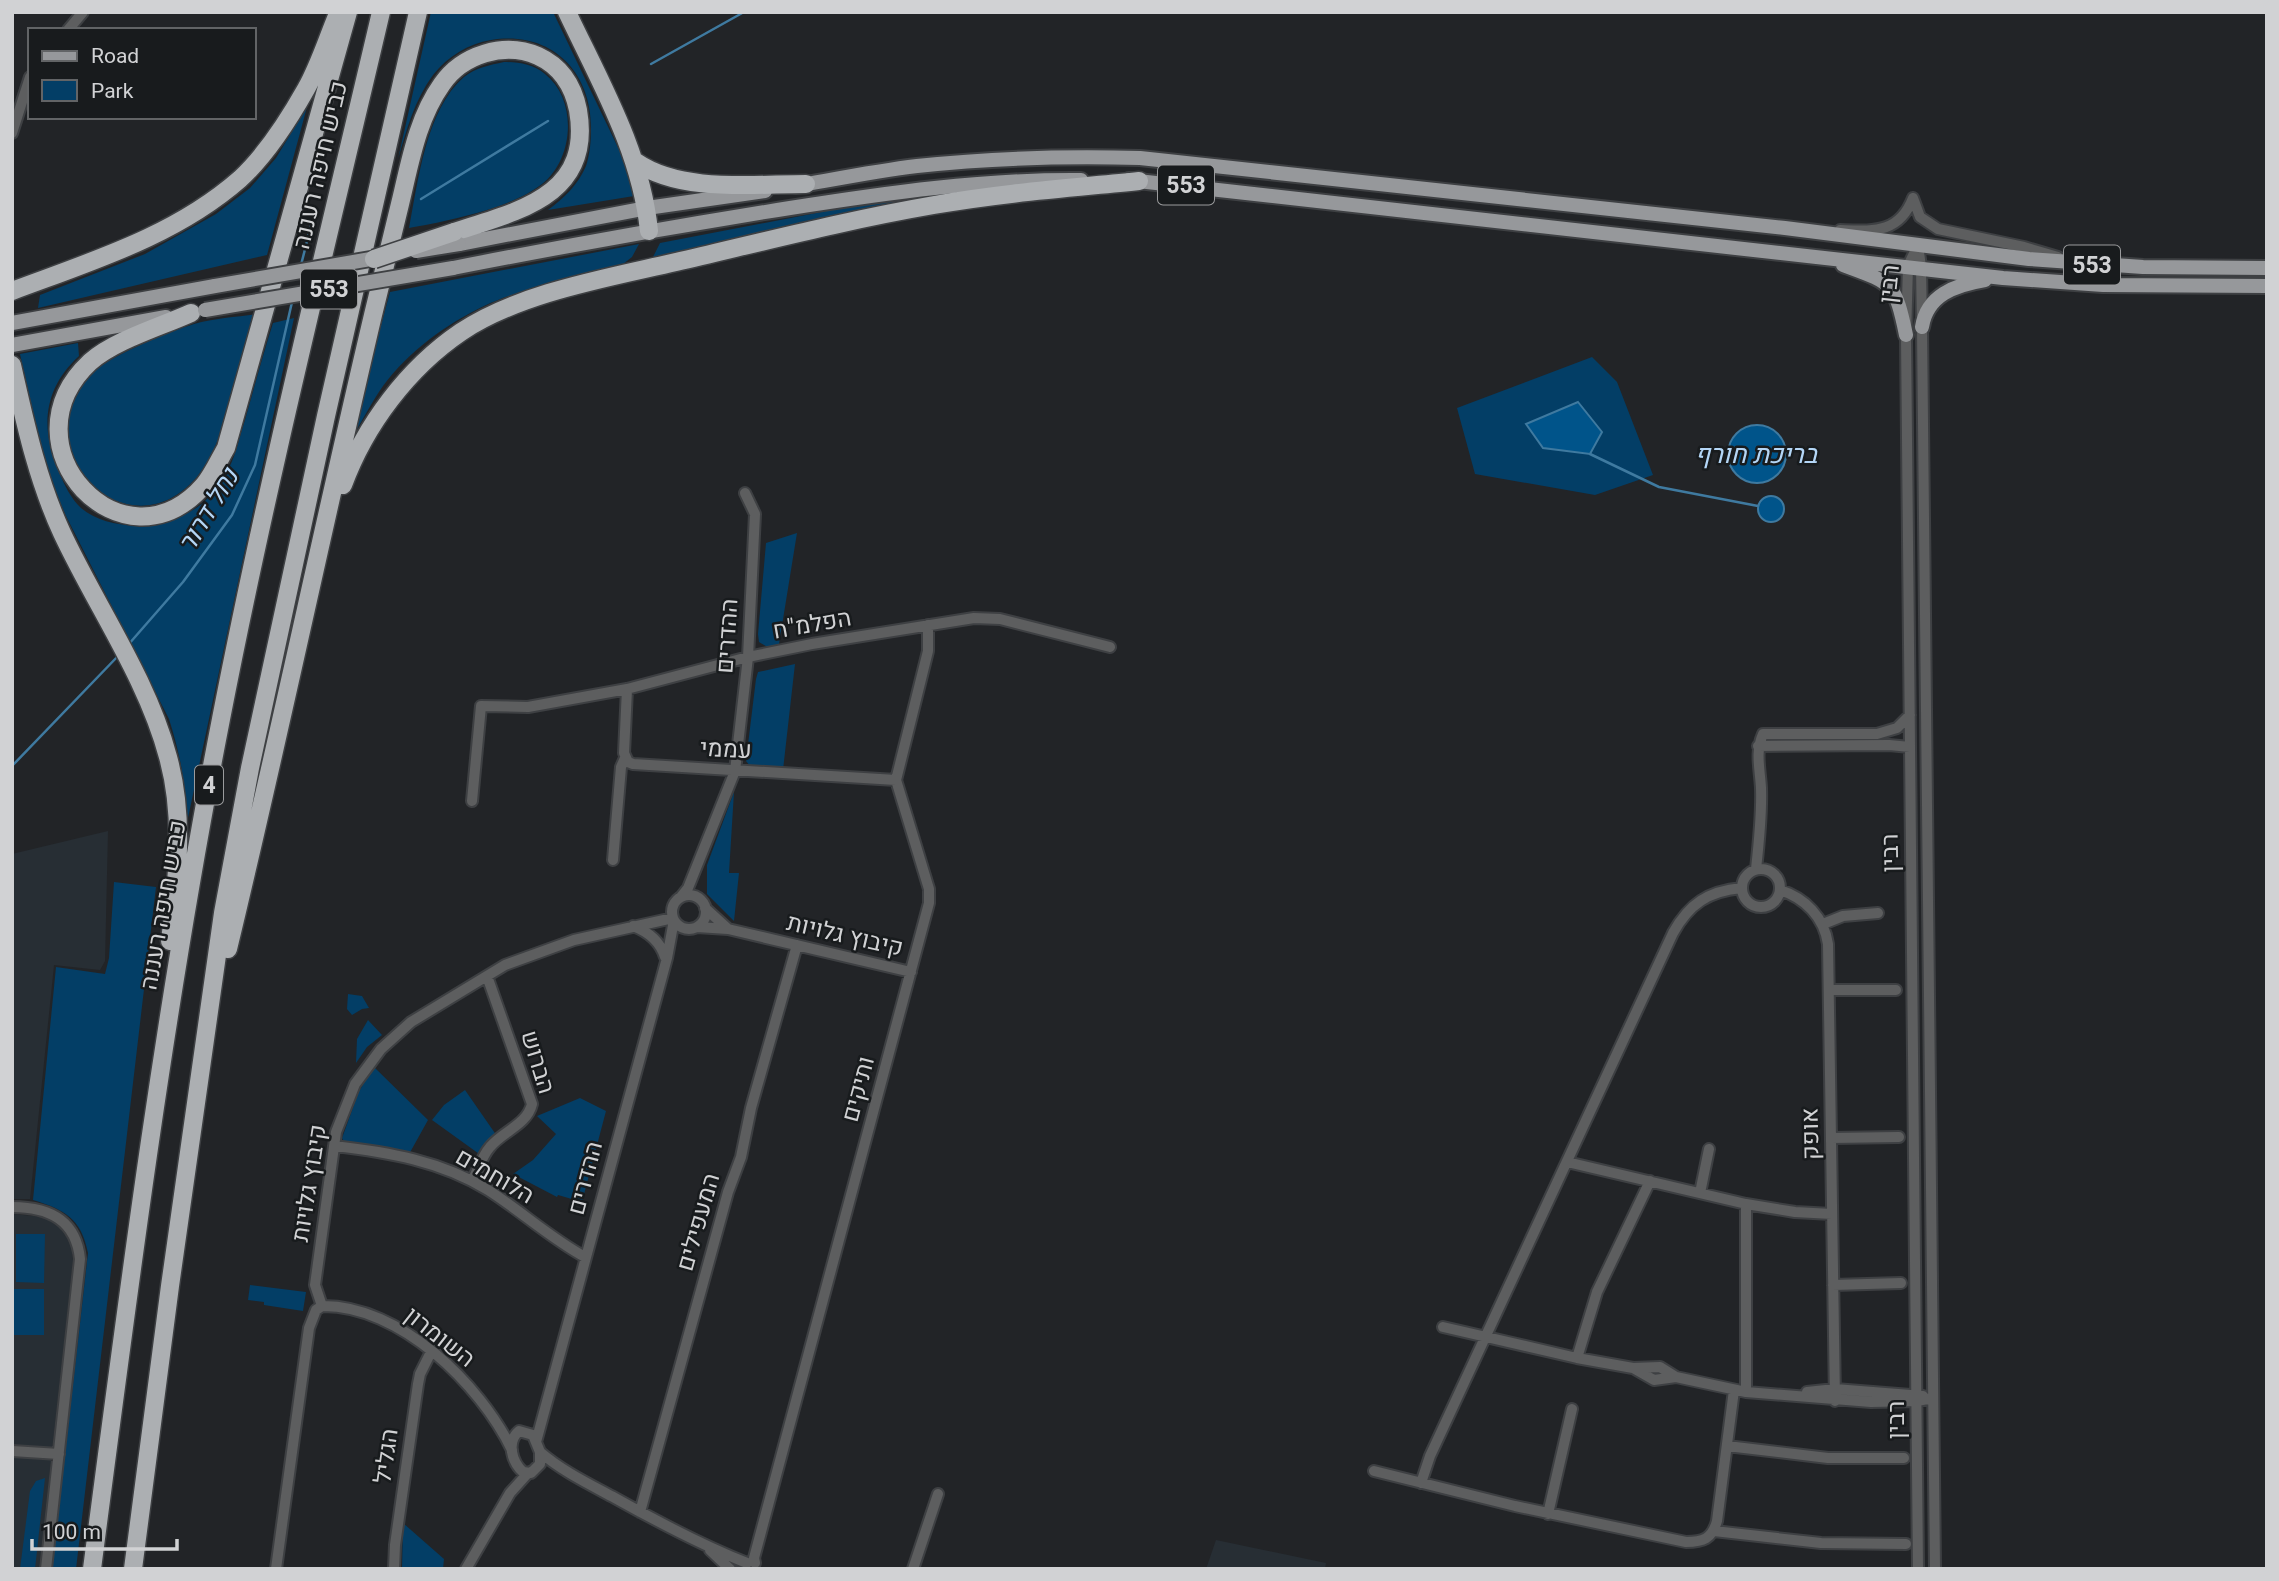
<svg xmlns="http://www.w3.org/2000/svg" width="2279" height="1581" font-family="Georgia,Heebo,serif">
<rect width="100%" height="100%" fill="#222427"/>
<path fill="#272e34" d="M108 831 105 961 100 970 54 965 30 1199H12V854Z
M12 1214 45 1217 61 1229 71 1243 73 1261 39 1569H12Z
M1216 1540 1326 1563 1325 1569H1206Z"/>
<path fill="#033e66" d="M431 12H553L623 158 634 196 548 210C564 198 578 185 586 166 590 154 591 141 591 129 592 71 550 30 491 40 468 44 448 56 433 75 414 101 407 129 398 159Z
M504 62C518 62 533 64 545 74 578 100 574 159 542 184 512 208 447 221 409 228 418 182 426 109 464 77 475 68 490 65 504 62Z
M307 107 267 255 38 308 40 295 145 254 216 214 250 188 276 158Z
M894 198V207L653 257 660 243Z
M639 244 632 257 623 264C577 279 527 286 484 306 446 324 408 352 383 386 371 403 361 423 350 441L390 292Z
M257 314C248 341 240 369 232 396 223 424 216 455 196 478 123 561 13 437 97 369 118 353 168 332 194 324 214 318 236 317 257 314Z
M294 318 185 832C187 788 182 761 169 719L66 516 46 469 20 354 78 343 79 356C43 389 40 429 59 472 64 484 71 499 81 508 114 535 174 529 205 501 212 494 219 484 225 475 235 460 239 438 245 420 254 388 263 355 273 323Z
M1592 357 1617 382 1653 475 1595 495 1475 474 1457 408Z
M797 533 779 644 769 648 759 642 758 634 766 543Z
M795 664 783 770 751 767 746 761 756 679 758 672Z
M734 792 729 873H739L734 921 707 894V865Z
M114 882 156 887 76 1569H52L88 1253C81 1218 65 1210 33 1200L56 967 105 974 109 958Z
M348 994 362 996 369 1008 362 1009 352 1015 347 1009Z
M368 1020 382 1035 367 1047 356 1063 357 1039Z
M374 1067 428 1120 408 1156 344 1142 342 1138 359 1091Z
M465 1090 499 1139 482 1156 432 1120 444 1105Z
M580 1098 606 1111 582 1202 558 1195 557 1197 513 1174 533 1160 556 1134 537 1116Z
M16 1234H45L44 1283 16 1282Z
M250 1285 306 1292 303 1311 264 1305V1302L248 1300Z
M12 1289H44V1335H12Z
M45 1478 35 1569H20L30 1491 36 1481Z
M403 1523 444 1559 443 1569H402Z"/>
<path fill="#00548a" stroke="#3f7aa0" stroke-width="2" d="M1578 402 1602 432 1590 454 1543 448 1526 424Z
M1728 454a29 29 0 1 1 58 0a29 29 0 1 1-58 0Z
M1758 509a13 13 0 1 1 26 0a13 13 0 1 1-26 0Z"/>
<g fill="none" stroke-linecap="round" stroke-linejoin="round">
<path stroke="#3f7aa0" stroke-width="2.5" d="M651 64 744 12
M421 199 548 121
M301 265 315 210
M1590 454 1659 487 1758 506
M128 645 183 582 232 515 255 465 292 302
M12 766 119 655"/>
<defs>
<path id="minor" d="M68 30 83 12
M12 133 30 77
M1913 198 1920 217 1938 229 2024 247 2058 257
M1840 230C1873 231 1899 234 1913 198
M1918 245 1908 266 1906 335 1918 1569
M1918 245 1921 267 1922 327 1935 1569
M627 689 624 753 628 762 633 764 896 780
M1758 746 1889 745 1910 747
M472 801 481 706 528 707 627 689 748 657 812 644 974 618 1000 619 1110 647
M613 860 621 767 625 758
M1756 869C1759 842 1762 815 1761 788 1760 769 1755 752 1763 734H1877L1897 728 1910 715
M1742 888a19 19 0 1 1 38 0a19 19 0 1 1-38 0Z
M1780 890C1805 898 1824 917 1828 944L1835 1401
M672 912a17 17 0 1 1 34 0a17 17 0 1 1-34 0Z
M680 898 688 888 735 771 748 657 755 514 745 493
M705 908 728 929
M1823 924 1843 916 1878 913
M633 926C649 932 660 941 665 957
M697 927 728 929 911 972
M1830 990H1896
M1831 1138 1899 1137
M334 1146C388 1152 441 1161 488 1190 521 1211 550 1238 585 1257
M1567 1162 1746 1204 1795 1212 1832 1214
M472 1181C478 1170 482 1156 490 1147 503 1131 527 1125 532 1104L487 976
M1700 1193 1709 1149
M12 1207C49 1207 76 1220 80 1259L46 1569
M1833 1285 1901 1283
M322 1306C400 1305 480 1384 512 1450
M1443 1327 1577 1358 1633 1368 1660 1367 1676 1377
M1577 1358 1597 1292 1650 1181
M1633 1368 1654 1380 1676 1377 1746 1392 1871 1402 1917 1401 1933 1398
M1746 1392V1204
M1807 1392 1835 1389 1923 1396
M519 1431 533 1435 540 1452V1464L531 1473 523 1472C512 1462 506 1442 519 1431Z
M536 1442 667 958 674 920
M1727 1446 1828 1458H1904
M12 1451 59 1454
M540 1452C562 1471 589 1484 615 1498 658 1522 701 1545 747 1563
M1374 1471 1515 1506 1686 1542C1703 1542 1712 1539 1717 1521L1734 1390
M1421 1483 1430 1456 1673 933C1689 904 1708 891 1742 888
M640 1512 728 1192 741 1157 751 1108 797 945
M1548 1514 1572 1409
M1714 1531 1821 1543 1906 1544
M710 1550 730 1569
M755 1563 754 1558 929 903V889L896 780 928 651V625
M276 1569 309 1328 316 1310 322 1306 315 1285 336 1132 355 1084 381 1049 411 1022 505 965 574 940 673 918
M394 1569 395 1545 418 1384 420 1374 431 1352
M466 1569 510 1493 528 1473
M913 1569 938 1494"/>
<path id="major" d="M1129 180 2003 278 2103 285 2267 286
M796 186C836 179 876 171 917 166 991 158 1066 156 1140 158L1785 228 2029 259 2143 267 2267 268
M459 244 647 208 765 191
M1843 265C1892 283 1895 282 1906 335
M453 268C565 246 677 226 790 208 886 193 983 179 1081 180
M12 323 215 286
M1922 327C1927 295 1955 285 1985 280
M12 345 166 317"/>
<path id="highway" d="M567 12C600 82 641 152 649 231
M636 162C681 193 753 184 806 184
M12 291C92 261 175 236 240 179 267 154 288 121 306 89 319 66 327 40 337 16
M191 313C160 327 115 340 90 362 0 446 124 577 204 485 213 474 219 460 226 448L348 12
M12 365C25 422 37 479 62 533 96 606 147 678 168 757 185 818 177 880 170 941
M343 485C365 425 408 368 461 332 519 293 607 278 676 262 762 242 847 220 934 205 1002 193 1071 188 1139 181
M228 949C279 738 323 526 373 315 382 278 391 241 400 204 410 163 417 119 442 84 462 55 504 41 538 56 560 66 573 85 578 110 593 196 518 211 454 232
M92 1569C129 1285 166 1000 221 719 267 482 326 247 381 12
M133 1569 170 1286 223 913 250 768 326 416 418 12"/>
</defs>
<use href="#minor" stroke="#3e4043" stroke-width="14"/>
<use href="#major" stroke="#3e4043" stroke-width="18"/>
<use href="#highway" stroke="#3e4043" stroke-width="21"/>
<use href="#minor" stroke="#5d5e5f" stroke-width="10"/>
<use href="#major" stroke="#96989b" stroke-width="14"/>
<use href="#highway" stroke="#acafb2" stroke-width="18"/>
<defs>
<path id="major-bridge" d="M416 251 459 244
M215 286 382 257
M205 310 453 268"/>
<path id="highway-bridge" d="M374 259 454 232"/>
</defs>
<use href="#major-bridge" stroke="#3e4043" stroke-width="18" stroke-linecap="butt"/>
<use href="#highway-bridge" stroke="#3e4043" stroke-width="21" stroke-linecap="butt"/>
<use href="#major-bridge" stroke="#96989b" stroke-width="14"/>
<use href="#highway-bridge" stroke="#acafb2" stroke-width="18"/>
</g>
<g text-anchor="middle" stroke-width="5" stroke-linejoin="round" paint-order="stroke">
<g fill="#181b1d" stroke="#9a9b9d" stroke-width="2">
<rect x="1158" y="165.5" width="56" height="39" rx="5"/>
<rect x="2064" y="245.5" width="56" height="39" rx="5"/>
<rect x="301" y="269.5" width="56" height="39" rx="5"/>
<rect x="195" y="765.5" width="28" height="39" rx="5"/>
</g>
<g font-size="23" font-weight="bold" fill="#d1d2d4">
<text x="1186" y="193">553</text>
<text x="2092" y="273">553</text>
<text x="329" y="297">553</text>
<text x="209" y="793">4</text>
</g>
<g font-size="24" fill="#d1d2d4" stroke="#181b1d">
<text transform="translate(320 165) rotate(-77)" y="8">כביש חיפה רעננה</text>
<text transform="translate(1889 284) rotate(-84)" y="8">רבין</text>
<text transform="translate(812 624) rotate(-10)" y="8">הפלמ"ח</text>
<text transform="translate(727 636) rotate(-86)" y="8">ההדרים</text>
<text transform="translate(726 749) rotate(3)" y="8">עממי</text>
<text transform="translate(1890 853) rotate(-91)" y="8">רבין</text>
<text transform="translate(163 905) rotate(-80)" y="8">כביש חיפה רעננה</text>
<text transform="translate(845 935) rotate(13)" y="8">קיבוץ גלויות</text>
<text transform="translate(538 1062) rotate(73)" y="8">הברוש</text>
<text transform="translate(858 1089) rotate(-75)" y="8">ותיקים</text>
<text transform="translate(1810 1134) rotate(-91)" y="8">אופק</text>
<text transform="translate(495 1176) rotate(30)" y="8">הלוחמים</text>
<text transform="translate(585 1178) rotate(-75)" y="8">ההדרים</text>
<text transform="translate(309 1183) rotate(-81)" y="8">קיבוץ גלויות</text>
<text transform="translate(698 1222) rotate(-74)" y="8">המעפילים</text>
<text transform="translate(440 1337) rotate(38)" y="8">השומרון</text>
<text transform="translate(1896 1420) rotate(-90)" y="8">רבין</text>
<text transform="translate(386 1456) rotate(-82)" y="8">הגליל</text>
</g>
<g font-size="26" font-style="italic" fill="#b4d6f6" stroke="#181b1d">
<text x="1756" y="463">בריכת חורף</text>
<text transform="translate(208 510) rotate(-59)" y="9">נחל דרור</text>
</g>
</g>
<rect width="2279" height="1581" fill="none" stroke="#d1d2d4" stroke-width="28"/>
<rect x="28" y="28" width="228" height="91" fill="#181b1d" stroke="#626466" stroke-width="2"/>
<rect x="42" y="51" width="35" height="10" fill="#96989b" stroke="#626466" stroke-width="2"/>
<text x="91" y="63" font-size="21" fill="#d1d2d4">Road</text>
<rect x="42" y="80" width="35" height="21" fill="#033e66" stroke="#626466" stroke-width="2"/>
<text x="91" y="98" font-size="21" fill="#d1d2d4">Park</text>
<path d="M32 1539v10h145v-10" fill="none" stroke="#d1d2d4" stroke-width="3.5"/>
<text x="42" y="1539" font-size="21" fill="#d1d2d4" stroke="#181b1d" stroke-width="5" paint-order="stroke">100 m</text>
</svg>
